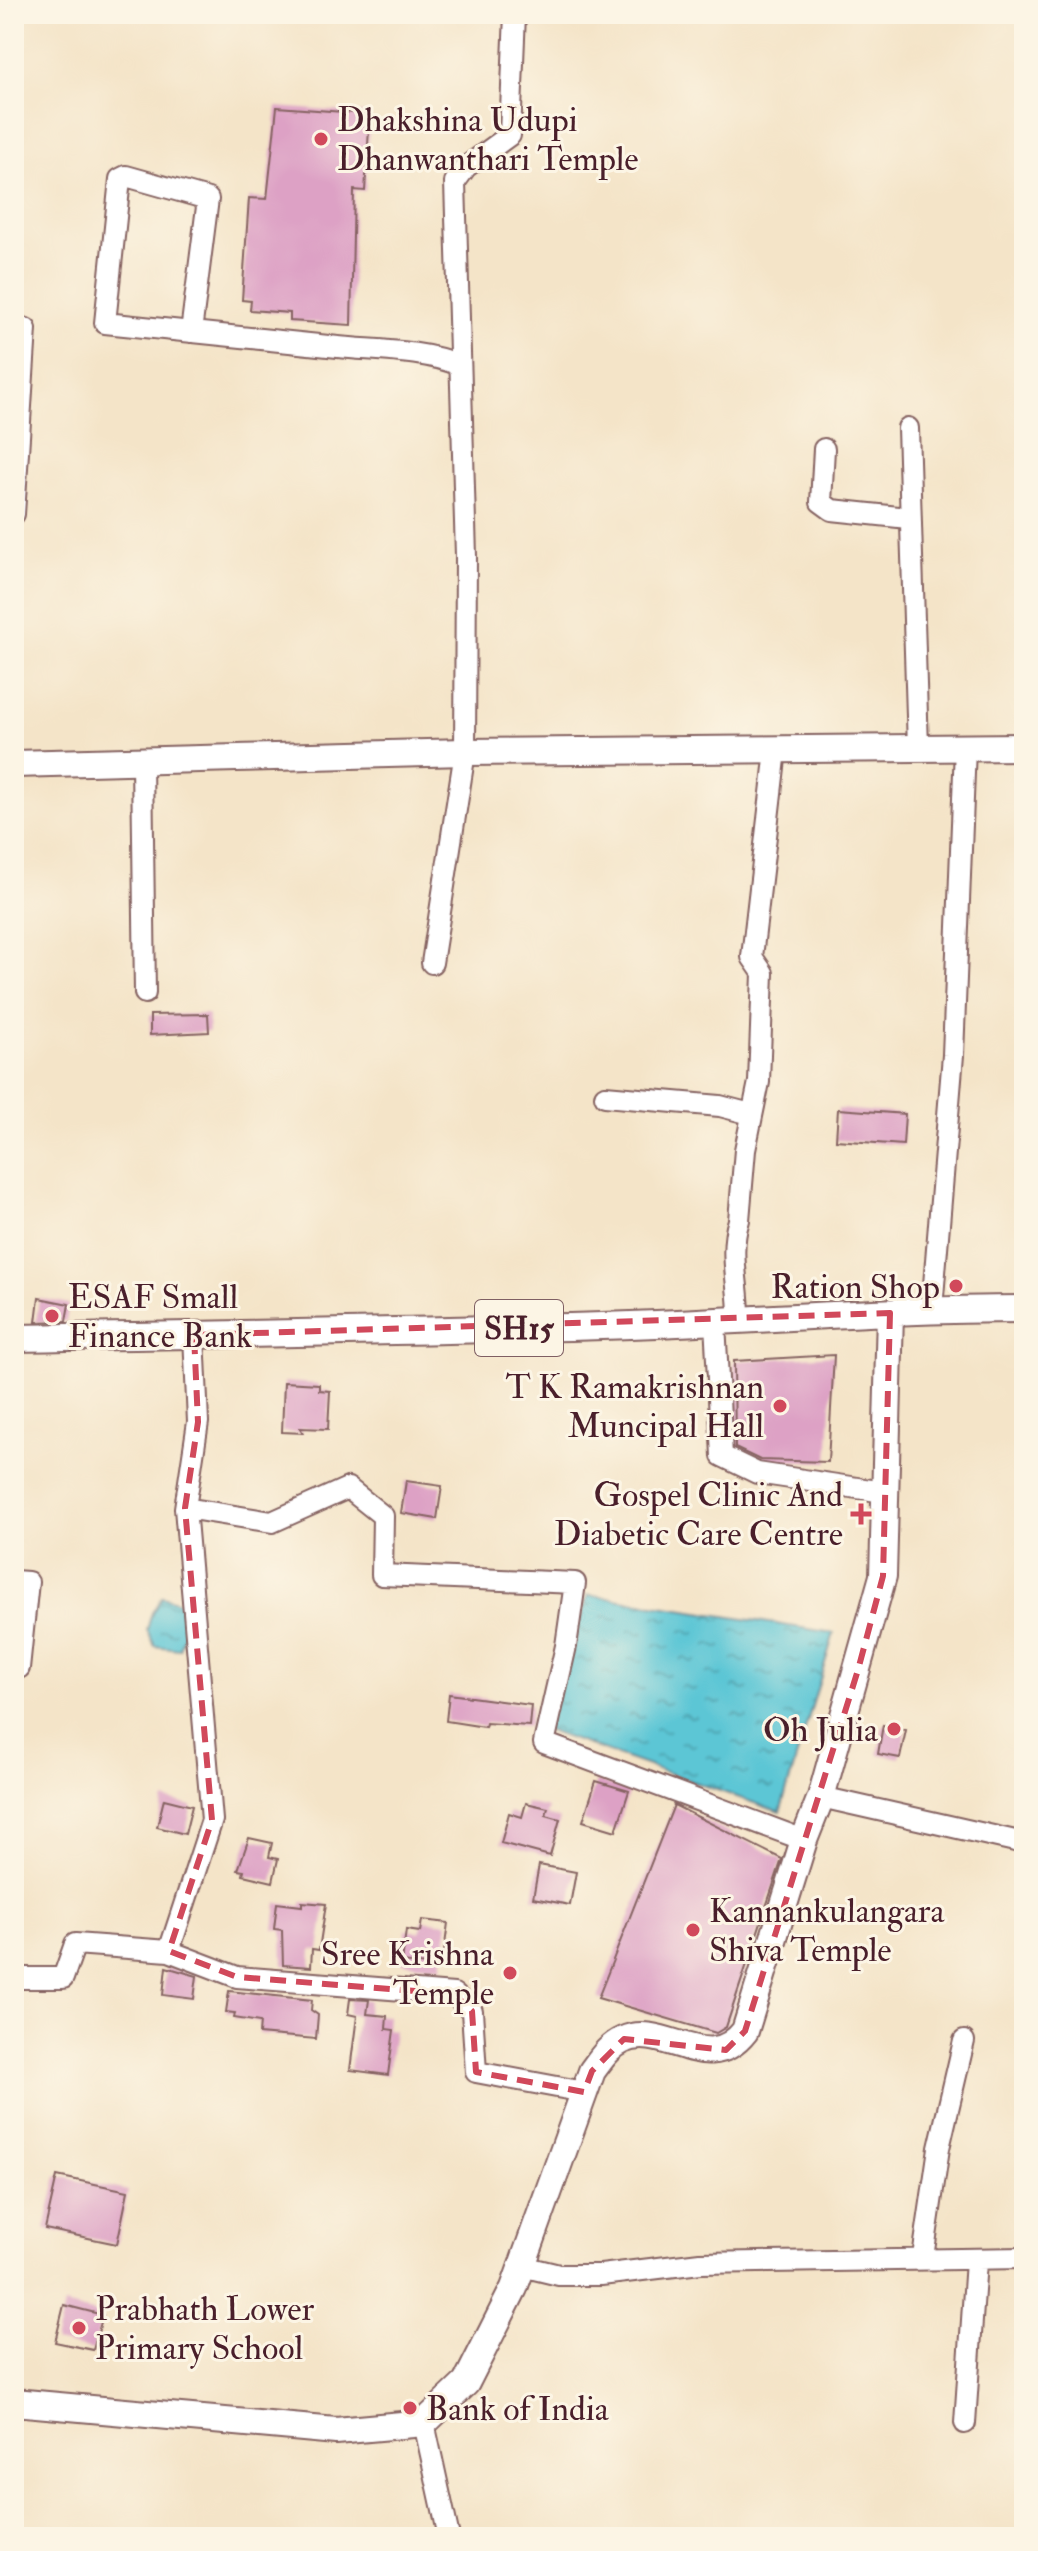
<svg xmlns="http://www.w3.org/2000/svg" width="1038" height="2551" font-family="'IM FELL Double Pica',serif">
<defs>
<pattern id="water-ripples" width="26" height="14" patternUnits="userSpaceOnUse" patternTransform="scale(2)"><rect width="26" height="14" fill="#5bc6d5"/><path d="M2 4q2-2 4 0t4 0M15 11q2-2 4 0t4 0" fill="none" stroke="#4da0ad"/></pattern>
</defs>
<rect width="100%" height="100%" fill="#fcf5e5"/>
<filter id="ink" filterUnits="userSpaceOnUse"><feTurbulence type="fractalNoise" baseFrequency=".0125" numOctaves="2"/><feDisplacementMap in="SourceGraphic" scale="16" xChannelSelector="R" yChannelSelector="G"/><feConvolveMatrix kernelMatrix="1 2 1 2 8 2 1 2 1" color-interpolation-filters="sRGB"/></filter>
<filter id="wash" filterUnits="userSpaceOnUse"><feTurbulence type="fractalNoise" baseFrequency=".006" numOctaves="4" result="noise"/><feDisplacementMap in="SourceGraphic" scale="32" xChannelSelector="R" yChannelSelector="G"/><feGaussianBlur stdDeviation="1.8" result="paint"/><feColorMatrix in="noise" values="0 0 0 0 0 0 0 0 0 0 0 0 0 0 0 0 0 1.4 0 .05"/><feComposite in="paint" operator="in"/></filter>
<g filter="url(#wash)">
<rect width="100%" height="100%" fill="#f4e4c8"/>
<path fill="url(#water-ripples)" stroke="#527280" stroke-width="2" d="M588 1595 834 1633 780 1812 545 1730Z
M162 1597 183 1603 188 1623 179 1649 155 1646 147 1630 152 1613Z"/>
<g id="blocks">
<path fill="#dda1c5" d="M277 107 370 114 365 191 354 190 351 325 290 321V313L250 310 251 301 242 300 249 198 267 199Z
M208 1014 209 1032 150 1035V1015Z
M838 1109 905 1114 903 1145 836 1140Z
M39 1298 69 1304 66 1321 36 1322Z
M834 1355 828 1462 760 1460 735 1448 734 1361Z
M284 1382 319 1384V1390L330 1391 328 1429 300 1428 303 1433 282 1432Z
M406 1481 442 1486 437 1519 401 1513Z
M449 1694 531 1705 529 1726 486 1723 485 1727 446 1721Z
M883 1725 906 1730 900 1758 878 1754Z
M596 1781 629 1791 616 1831 583 1821Z
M164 1799 192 1806 185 1834 157 1827Z
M526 1803 548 1808 546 1815 560 1819 550 1856 501 1843 509 1813 522 1817Z
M674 1805 782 1859 726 2027 716 2033 598 1998Z
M249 1838 272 1843 269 1857 278 1859 273 1882 243 1875 244 1871 238 1870Z
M539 1865 576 1872 570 1905 533 1898Z
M302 1902 326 1904 319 1950 312 1949 311 1967 283 1965 282 1930 274 1929 277 1903 302 1906Z
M422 1920 448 1923 442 1967 402 1962 406 1930 420 1932Z
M166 1967 197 1976 194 1999 163 1995Z
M229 1991 312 2000 311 2010 318 2015 316 2039 259 2034 260 2022 234 2018 235 2013 226 2012Z
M350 1999 369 2000 367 2014 387 2016 386 2029 394 2030 388 2075 350 2070 357 2016 348 2014Z
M57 2176 128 2191 117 2244 45 2229Z
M64 2305 103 2315 93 2350 55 2342Z"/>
</g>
</g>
<g filter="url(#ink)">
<use href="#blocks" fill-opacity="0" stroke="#866462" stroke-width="2"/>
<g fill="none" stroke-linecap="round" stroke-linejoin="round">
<defs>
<path id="minor" d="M14 325 26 329 14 514
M191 332 208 199 126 176 120 179 105 323C182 331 260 339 338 347 378 351 422 350 459 365
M908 428 918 748
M824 449 821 502 832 510 908 518
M142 761 145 993
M432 963 465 752 466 556 455 182 466 167 510 135 515 14
M605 1096 720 1106 751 1114
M932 1309 953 1055 965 747
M739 1320C740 1286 728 1254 739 1220L745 1150 759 1082 763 973 752 957 776 750
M715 1322 722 1456 757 1473 884 1492
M194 1335 198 1422 185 1508 272 1522 348 1488 383 1516 382 1575 575 1583 566 1646 544 1743 804 1840
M14 1581 28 1582 19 1668
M821 1797 1024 1843
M169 1951 237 1977 454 1994 472 2011 476 2072 584 2092
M14 1978H63L75 1944 169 1951 212 1820 185 1508
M923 2257 939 2148 964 2041
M522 2266 559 2275H601L700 2263 1024 2258
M424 2423 449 2537
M965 2423 976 2261"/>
<path id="major" d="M14 764 465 752 1024 747
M14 1338C220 1334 425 1332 631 1325 762 1320 893 1309 1024 1309
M14 2402 336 2431 424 2423 466 2383 514 2288 592 2071C601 2059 609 2046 623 2040 665 2021 708 2079 745 2031L804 1840 821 1797 883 1576 890 1313"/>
</defs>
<use href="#minor" stroke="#866462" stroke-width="24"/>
<use href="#major" stroke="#866462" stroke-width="30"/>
<use href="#minor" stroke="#fff" stroke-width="20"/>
<use href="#major" stroke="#fff" stroke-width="26"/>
</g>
</g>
<path fill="none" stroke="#d1495b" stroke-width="6" stroke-dasharray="16 10" stroke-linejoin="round" d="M890 1313 883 1576 858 1670 745 2031 726 2050 624 2039 592 2071 584 2092 476 2072 472 2011 454 1994 237 1977 169 1951 212 1820 185 1508 198 1422 194 1335Z"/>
<g fill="#d1495b" stroke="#fcf5e5" stroke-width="3">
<circle cx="321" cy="139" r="8"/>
<circle cx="956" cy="1286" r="8"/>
<circle cx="52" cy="1316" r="8"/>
<circle cx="780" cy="1406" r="8"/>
<path d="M857 1502h8v8h8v8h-8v8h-8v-8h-8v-8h8z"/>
<circle cx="894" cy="1729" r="8"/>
<circle cx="693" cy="1930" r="8"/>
<circle cx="510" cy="1973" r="8"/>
<circle cx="79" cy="2328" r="8"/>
<circle cx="410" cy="2408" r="8"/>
</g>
<g text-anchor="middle" stroke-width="6" stroke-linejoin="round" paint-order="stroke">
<rect fill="#fcf5e5" stroke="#7f5f63" stroke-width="2" x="475" y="1300" width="88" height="56" rx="6"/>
<g font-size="32" font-weight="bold" fill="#4a1f2b">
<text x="519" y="1339">SH15</text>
</g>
<g font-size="34" fill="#4a1f2b" stroke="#fcf5e5" text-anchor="start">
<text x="337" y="131">Dhakshina Udupi<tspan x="337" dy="39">Dhanwanthari Temple</tspan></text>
<text x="940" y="1298" text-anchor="end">Ration Shop</text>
<text x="68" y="1308">ESAF Small<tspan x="68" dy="39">Finance Bank</tspan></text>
<text x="764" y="1398" text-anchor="end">T K Ramakrishnan<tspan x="764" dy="39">Muncipal Hall</tspan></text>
<text x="843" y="1506" text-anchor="end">Gospel Clinic And<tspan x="843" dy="39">Diabetic Care Centre</tspan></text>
<text x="878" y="1741" text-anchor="end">Oh Julia</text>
<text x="709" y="1922">Kannankulangara<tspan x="709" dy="39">Shiva Temple</tspan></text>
<text x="494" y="1965" text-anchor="end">Sree Krishna<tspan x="494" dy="39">Temple</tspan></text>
<text x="95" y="2320">Prabhath Lower<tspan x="95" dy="39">Primary School</tspan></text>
<text x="426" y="2420">Bank of India</text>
</g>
</g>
<rect width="1038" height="2551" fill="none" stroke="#fcf5e5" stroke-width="48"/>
</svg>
